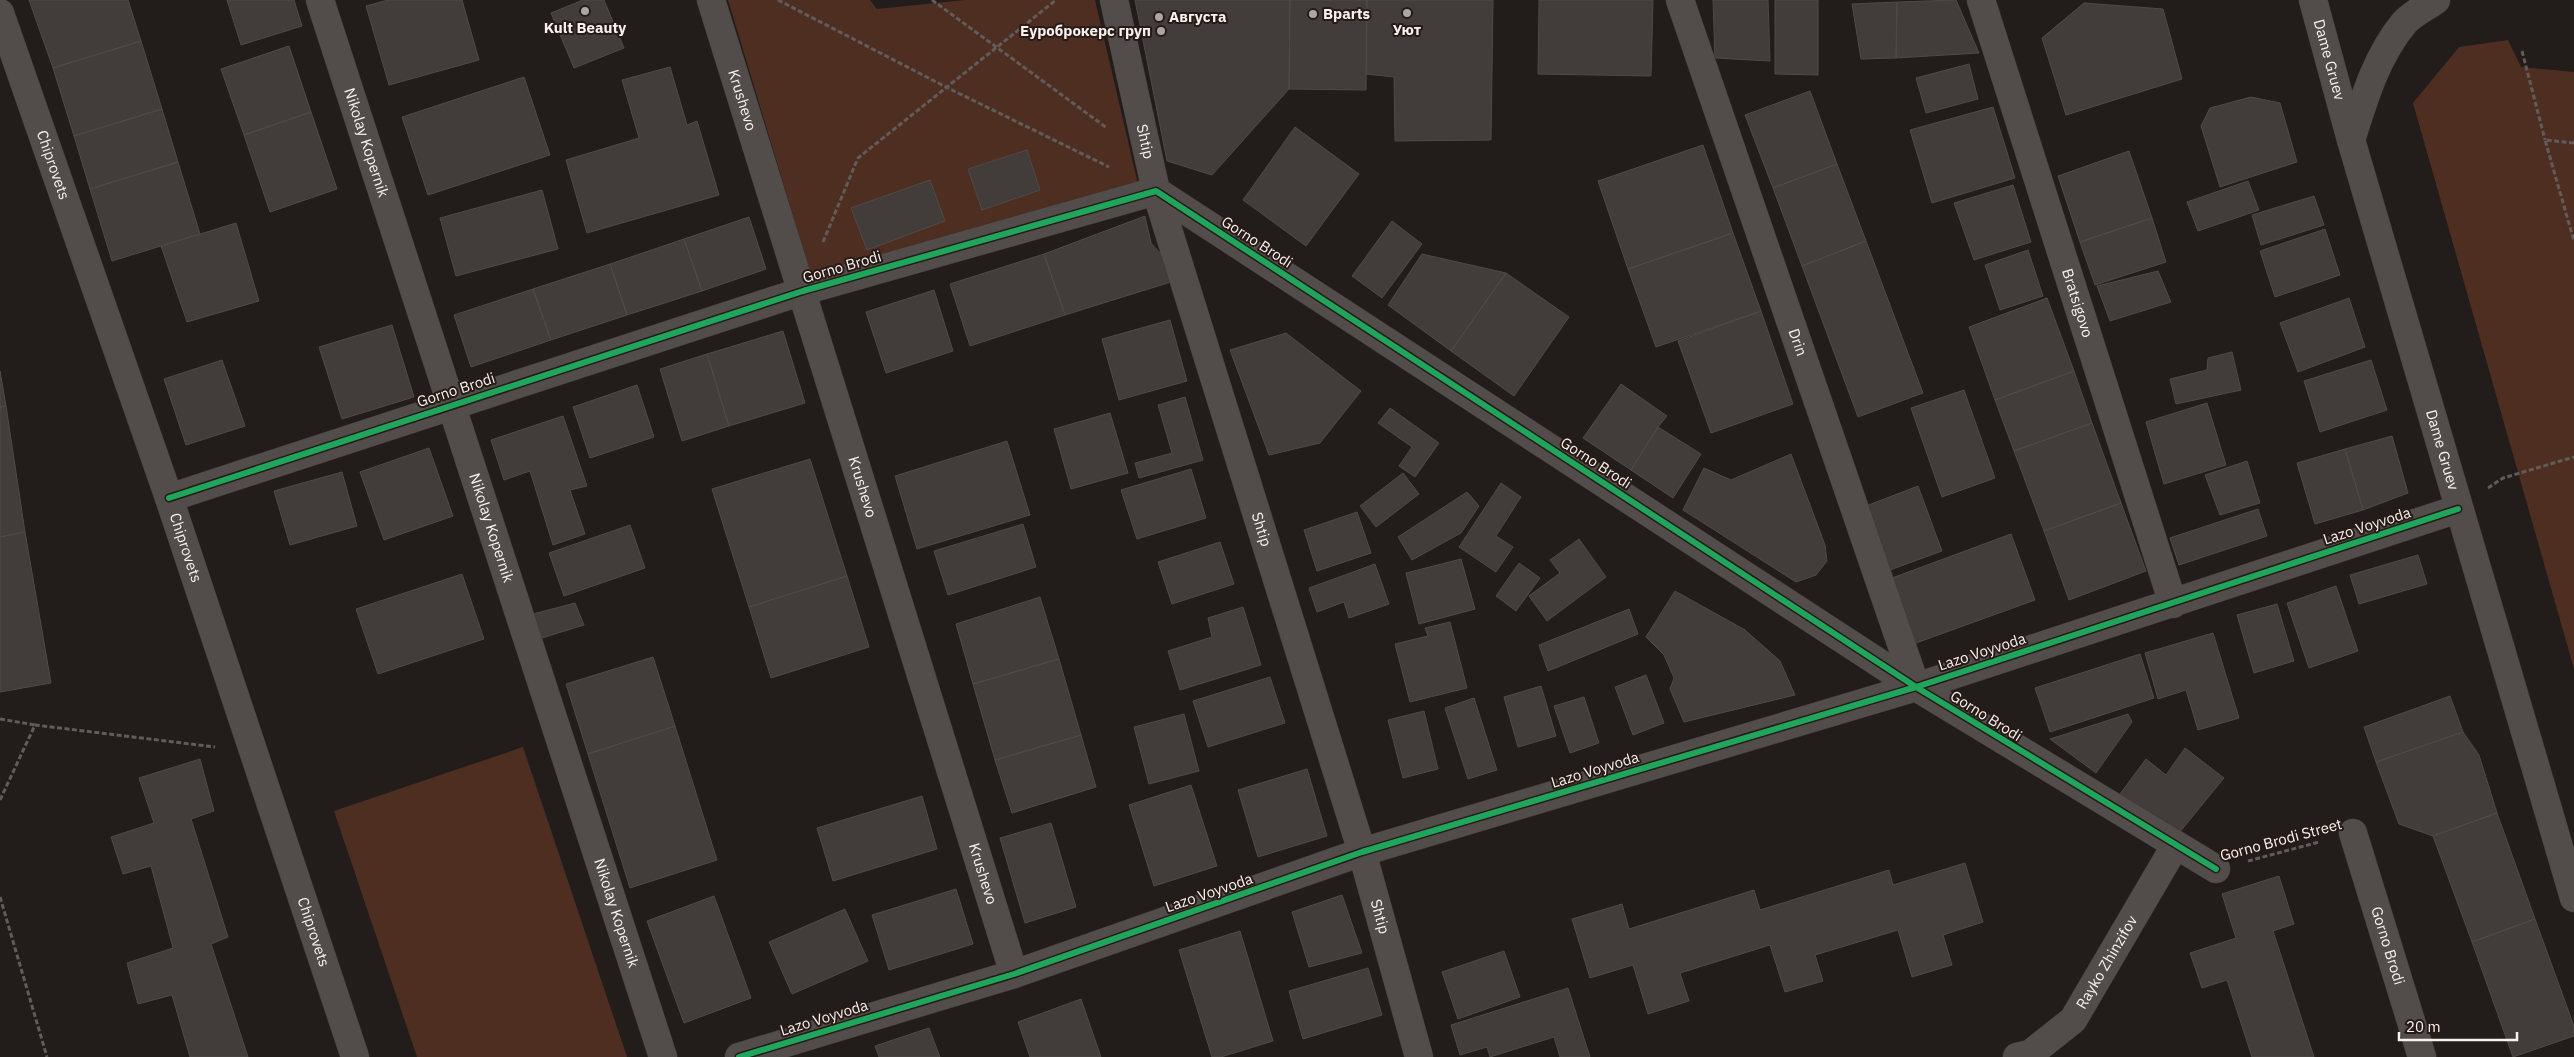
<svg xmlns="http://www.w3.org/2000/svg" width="2574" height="1057" font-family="'IBM Plex Sans',sans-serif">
<rect width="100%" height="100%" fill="#221c1a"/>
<path fill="#4f2e22" d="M728 0H870L877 9 965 0H1095L1138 184 811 275Z
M2508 40 2521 67 2574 72V669L2413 103 2459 47Z
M523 747 627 1057H417L334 811Z"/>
<path fill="#423c3b" stroke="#4f4a48" d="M29 0H128L141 41 53 68Z
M227 0H294L302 26 241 45Z
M388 0H462L479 60 389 85 366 6Z
M583 0H604L624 48 574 68 551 13Z
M1135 0H1290L1289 89 1212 175 1167 161Z
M1290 0H1367L1366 90 1289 89Z
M1367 0H1493L1491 140 1395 141 1394 77 1366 74Z
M1539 0H1653L1651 76 1538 74Z
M1713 0H1768L1770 61 1715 58Z
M1775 0H1818V75L1775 74Z
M1956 0 1979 53 1896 58 1897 2Z
M1897 2 1896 58 1861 59 1852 4Z
M2084 3 2163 9 2182 79 2066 115 2042 38Z
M141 41 162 109 74 136 53 68Z
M289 46 311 112 244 135 221 69Z
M1969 64 1978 99 1926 113 1916 78Z
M670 67 687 125 697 121 719 195 587 233 566 160 639 138 622 80Z
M524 77 550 155 428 195 402 117Z
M1810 91 1837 164 1773 188 1745 115Z
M2251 97 2280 103 2297 162 2220 187 2201 126 2210 108Z
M1993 107 2015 178 1932 203 1910 130Z
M162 109 178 162 90 189 74 136Z
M311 112 337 189 270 212 244 135Z
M1295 127 1359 174 1306 246 1243 200Z
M1703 145 1733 233 1628 269 1598 181Z
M1027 150 1040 190 982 210 968 169Z
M2129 151 2152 218 2080 242 2058 176Z
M178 162 200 234 112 261 90 189Z
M1837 164 1866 241 1802 266 1773 188Z
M930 180 945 221 867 250 851 208Z
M2248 181 2259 210 2198 231 2187 202Z
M2013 185 2031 242 1974 260 1954 203Z
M542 190 558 249 456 276 440 218Z
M2314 196 2324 225 2261 245 2252 215Z
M1145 216 1151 243 1167 261 1174 281 1065 315 1044 254Z
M749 217 766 269 702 291 684 239Z
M2152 218 2166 262 2095 285 2080 242Z
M1392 221 1422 244 1382 298 1352 276Z
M236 223 259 301 187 322 161 246Z
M2325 229 2340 275 2275 297 2260 251Z
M1733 233 1761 311 1656 347 1628 269Z
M684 239 702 291 627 315 610 264Z
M1866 241 1923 393 1858 417 1802 266Z
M2028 250 2043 296 2000 310 1985 265Z
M1044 254 1065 315 970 346 950 284Z
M1422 254 1506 273 1451 351 1388 305Z
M610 264 627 315 551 340 533 289Z
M2158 271 2171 302 2110 321 2097 286Z
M1506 273 1569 317 1514 396 1451 351Z
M533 289 551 340 471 367 454 315Z
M934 290 953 351 886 373 866 312Z
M2047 298 2074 371 1995 400 1969 327Z
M2349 298 2365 347 2298 372 2280 323Z
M1761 311 1793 404 1711 433 1678 341Z
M1170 320 1187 381 1119 400 1102 339Z
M392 325 414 397 342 419 319 347Z
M783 331 805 403 729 426 707 354Z
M1286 333 1361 391 1320 443 1269 455 1230 350Z
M2232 352 2241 390 2176 404 2170 379 2207 370 2208 358Z
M707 354 729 426 682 441 660 369Z
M222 360 245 426 186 445 164 379Z
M2371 360 2387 410 2320 432 2304 381Z
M0 371 6 406 0 407Z
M2074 371 2092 423 2014 451 1995 400Z
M1621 384 1667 416 1658 427 1631 470 1583 438Z
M637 385 654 437 590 458 573 407Z
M1964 390 1995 478 1942 497 1911 408Z
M1185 397 1203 460 1139 478 1135 463 1172 453 1158 405Z
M2207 403 2226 465 2164 484 2146 422Z
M6 406 25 532 0 537V407Z
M1390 408 1439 443 1415 477 1399 466 1412 447 1378 423Z
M1110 413 1128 473 1071 489 1054 429Z
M563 416 587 486 570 490 585 534 553 545 530 471 504 480 491 440Z
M2092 423 2121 503 2044 531 2014 451Z
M1658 427 1701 454 1673 498 1631 470Z
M2392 436 2408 493 2363 510 2345 449Z
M1007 441 1030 515 917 549 895 476Z
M429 448 453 516 384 540 360 472Z
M2345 449 2363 510 2315 524 2297 463Z
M1791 454 1825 545 1827 561 1816 575 1796 582 1683 510 1704 468 1731 480Z
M810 459 847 576 749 607 712 489Z
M2247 461 2260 503 2220 515 2205 475Z
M1191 469 1206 518 1137 539 1121 490Z
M342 472 357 526 290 545 274 491Z
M1403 473 1419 494 1376 527 1360 506Z
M1501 483 1521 497 1496 536 1513 547 1496 572 1459 547Z
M1918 486 1942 551 1890 570 1866 506Z
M1467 492 1479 506 1461 533 1412 560 1398 537Z
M2121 503 2146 571 2069 600 2044 531Z
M2258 509 2267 536 2179 565 2170 538Z
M1357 512 1371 553 1317 571 1304 530Z
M1023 524 1036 567 948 595 934 551Z
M630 525 645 568 564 596 549 553Z
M25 532 51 683 0 692V537Z
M2011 534 2035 600 1916 643 1892 578Z
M1579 539 1606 577 1547 621 1529 596 1560 573 1550 560Z
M1220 542 1234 584 1172 604 1158 562Z
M2418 555 2427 584 2359 604 2350 575Z
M1461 559 1475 609 1419 624 1406 573Z
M1519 563 1540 578 1516 611 1496 596Z
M1375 564 1389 604 1349 618 1344 602 1317 612 1309 588Z
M462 574 484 639 378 674 356 609Z
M847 576 869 647 771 678 749 607Z
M2336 586 2358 651 2309 668 2287 603Z
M1675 591 1745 630 1780 661 1795 695 1684 722 1670 689 1674 678 1664 655 1646 637Z
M1040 597 1059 659 973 684 956 624Z
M575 603 584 625 542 638 533 614Z
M2277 604 2294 661 2254 673 2237 615Z
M1243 607 1261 665 1180 690 1168 651 1212 637 1208 618Z
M1629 609 1638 634 1548 671 1539 645Z
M1450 622 1467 688 1410 702 1395 644 1428 636 1425 628Z
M2213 633 2239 718 2198 730 2186 690 2158 699 2145 653Z
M2140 654 2154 698 2050 732 2035 688Z
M653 657 675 726 588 754 566 684Z
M1059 659 1081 735 995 760 973 684Z
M1646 675 1664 723 1633 735 1615 687Z
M1270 677 1285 723 1208 747 1193 701Z
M1541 686 1556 736 1518 747 1504 697Z
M2450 696 2463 732 2376 762 2364 727Z
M1584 697 1599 743 1570 753 1554 706Z
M1474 698 1497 770 1468 779 1445 708Z
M1424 711 1438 769 1403 778 1388 720Z
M1184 714 1199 771 1149 784 1134 727Z
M2128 714 2132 722 2096 773 2050 739Z
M675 726 717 860 630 888 588 754Z
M2463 732 2479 755 2497 813 2433 836 2399 824 2376 762Z
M1081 735 1096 787 1012 813 995 760Z
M2185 748 2224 778 2179 833 2120 794 2146 759 2166 775Z
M200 759 214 811 191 819 228 937 211 944 248 1057H190L172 995 138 1004 127 963 173 948 151 866 123 874 111 837 154 823 139 778Z
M1307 769 1327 836 1258 857 1238 790Z
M1191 785 1217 866 1154 886 1129 805Z
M922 796 937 849 833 881 817 828Z
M2497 813 2535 919 2472 942 2433 836Z
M1051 823 1076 907 1025 923 1000 838Z
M1965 863 1983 922 1943 935 1952 965 1912 977 1898 930 1815 955 1823 981 1785 992 1770 945 1680 973 1689 1001 1648 1014 1633 965 1590 978 1572 919 1622 904 1629 929 1754 890 1760 910 1889 870 1893 885Z
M2279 876 2294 924 2273 931 2314 1057H2252L2227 980 2202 988 2190 953 2236 938 2222 894Z
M956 889 973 944 889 970 872 915Z
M1342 895 1362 953 1309 967 1292 912Z
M714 896 751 998 684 1023 647 921Z
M845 909 868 961 792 994 769 942Z
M2535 919 2574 1026V1036L2513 1057 2472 942Z
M1240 931 1273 1041 1221 1057H1212L1179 950Z
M1504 951 1520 997 1458 1019 1442 972Z
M1368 968 1382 1015 1303 1039 1289 991Z
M1568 988 1590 1057H1560L1554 1037 1490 1057 1487 1047 1460 1055 1451 1025Z
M1081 999 1101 1057H1030L1018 1022Z
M929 1028 940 1057H879L875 1046Z"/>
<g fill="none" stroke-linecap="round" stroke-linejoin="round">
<defs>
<g id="minor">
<path id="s1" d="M320 0 663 1057"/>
<path id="s2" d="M711 0 1014 974"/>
<path id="s3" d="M1114 0 1156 191 1362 852 1419 1057"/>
<path id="s4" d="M1680 0 1916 687"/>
<path id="s5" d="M1981 0 2173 604"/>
<path id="s6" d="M2313 0 2351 140 2574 898"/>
<path id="s7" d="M0 13 169 498 355 1057"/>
<path d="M2351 140C2364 99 2376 57 2404 23 2412 14 2426 7 2436 0"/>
<path d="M169 498 803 291 1156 191 1916 687 2216 869"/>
<path id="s8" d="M2353 833 2422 1057"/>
<path d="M739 1057 1014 974 1362 852 1916 687 2458 509"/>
<path id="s9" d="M2017 1057 2030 1054 2073 1020 2175 846"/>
</g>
</defs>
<use href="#minor" stroke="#3e3938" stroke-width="29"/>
<path stroke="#605c5a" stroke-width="3" stroke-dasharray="5 2.5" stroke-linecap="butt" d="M778 0 946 87 1109 167
M932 0 1107 128
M2522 51 2545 140
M2574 143 2545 140 2574 241
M823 242 858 158 1056 0
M2488 488 2503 478 2574 457
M0 719 35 725
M0 800 35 725 215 747
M2248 861 2319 842
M0 897 47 1057"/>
<use href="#minor" stroke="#524d4b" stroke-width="28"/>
<defs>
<path id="cycleway" d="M169 498 803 291 1156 191 1916 687 2216 869
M739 1057 1014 974 1362 852 1916 687 2458 509"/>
</defs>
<use href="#cycleway" stroke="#261b17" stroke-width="9"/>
<use href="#cycleway" stroke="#20a55d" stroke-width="6"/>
</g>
<g fill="#aea6a4" stroke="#261b17" stroke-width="2">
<circle cx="585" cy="11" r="5"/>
<circle cx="1407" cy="13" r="5"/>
<circle cx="1313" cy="14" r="5"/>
<circle cx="1159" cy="17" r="5"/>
<circle cx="1161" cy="31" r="5"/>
</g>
<g text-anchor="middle" stroke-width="4" stroke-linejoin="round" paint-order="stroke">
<g font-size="15" font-weight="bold" fill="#faf1ef" stroke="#261b17" text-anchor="start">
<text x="1323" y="19">Bparts</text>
<text x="1169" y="22">Августа</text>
<text x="585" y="33" text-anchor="middle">Kult Beauty</text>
<text x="1407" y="35" text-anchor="middle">Уют</text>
<text x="1151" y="36" text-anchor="end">Еуроброкерс груп</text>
</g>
<g font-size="15" fill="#faf1ef" stroke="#261b17">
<text dy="5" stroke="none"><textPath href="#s6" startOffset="62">Dame Gruev</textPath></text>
<text dy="5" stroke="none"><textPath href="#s2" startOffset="105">Krushevo</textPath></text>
<text dy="5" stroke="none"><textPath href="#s3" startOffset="145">Shtip</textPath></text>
<text dy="5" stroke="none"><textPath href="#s1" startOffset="150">Nikolay Kopernik</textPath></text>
<text dy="5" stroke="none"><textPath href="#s7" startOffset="161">Chiprovets</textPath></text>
<text transform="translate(1257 242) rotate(33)" y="5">Gorno Brodi</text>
<text transform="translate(842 267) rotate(-16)" y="5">Gorno Brodi</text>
<text dy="5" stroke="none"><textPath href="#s5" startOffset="318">Bratsigovo</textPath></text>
<text dy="5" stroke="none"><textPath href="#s4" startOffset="362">Drin</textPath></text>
<text transform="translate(456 390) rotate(-18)" y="5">Gorno Brodi</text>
<text dy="5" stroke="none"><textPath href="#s6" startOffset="468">Dame Gruev</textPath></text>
<text transform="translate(1596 463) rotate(33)" y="5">Gorno Brodi</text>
<text dy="5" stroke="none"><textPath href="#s2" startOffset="510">Krushevo</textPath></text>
<text transform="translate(2367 526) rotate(-18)" y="5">Lazo Voyvoda</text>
<text dy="5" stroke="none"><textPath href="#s1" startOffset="555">Nikolay Kopernik</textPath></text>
<text dy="5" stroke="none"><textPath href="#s3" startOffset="550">Shtip</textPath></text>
<text dy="5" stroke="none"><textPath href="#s7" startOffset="566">Chiprovets</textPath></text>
<text transform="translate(1982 652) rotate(-18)" y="5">Lazo Voyvoda</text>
<text transform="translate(1986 716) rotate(32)" y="5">Gorno Brodi</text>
<text transform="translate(1595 770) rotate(-17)" y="5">Lazo Voyvoda</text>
<text transform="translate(2281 840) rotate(-15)" y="5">Gorno Brodi Street</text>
<text dy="5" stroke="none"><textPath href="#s2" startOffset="915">Krushevo</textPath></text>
<text transform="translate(1209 893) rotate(-19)" y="5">Lazo Voyvoda</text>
<text dy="5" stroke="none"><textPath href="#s1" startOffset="960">Nikolay Kopernik</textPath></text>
<text dy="5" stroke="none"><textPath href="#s3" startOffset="955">Shtip</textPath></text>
<text dy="5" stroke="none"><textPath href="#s7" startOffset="971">Chiprovets</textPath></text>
<text dy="5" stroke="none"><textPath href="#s8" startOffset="118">Gorno Brodi</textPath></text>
<text dy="5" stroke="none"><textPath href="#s9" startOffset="135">Rayko Zhinzifov</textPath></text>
<text transform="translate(824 1018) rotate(-17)" y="5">Lazo Voyvoda</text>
</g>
</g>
<path d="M2399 1032v8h118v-8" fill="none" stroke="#faf1ef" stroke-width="2.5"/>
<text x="2406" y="1032" font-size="15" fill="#faf1ef" stroke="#261b17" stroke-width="4" paint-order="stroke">20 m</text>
</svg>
